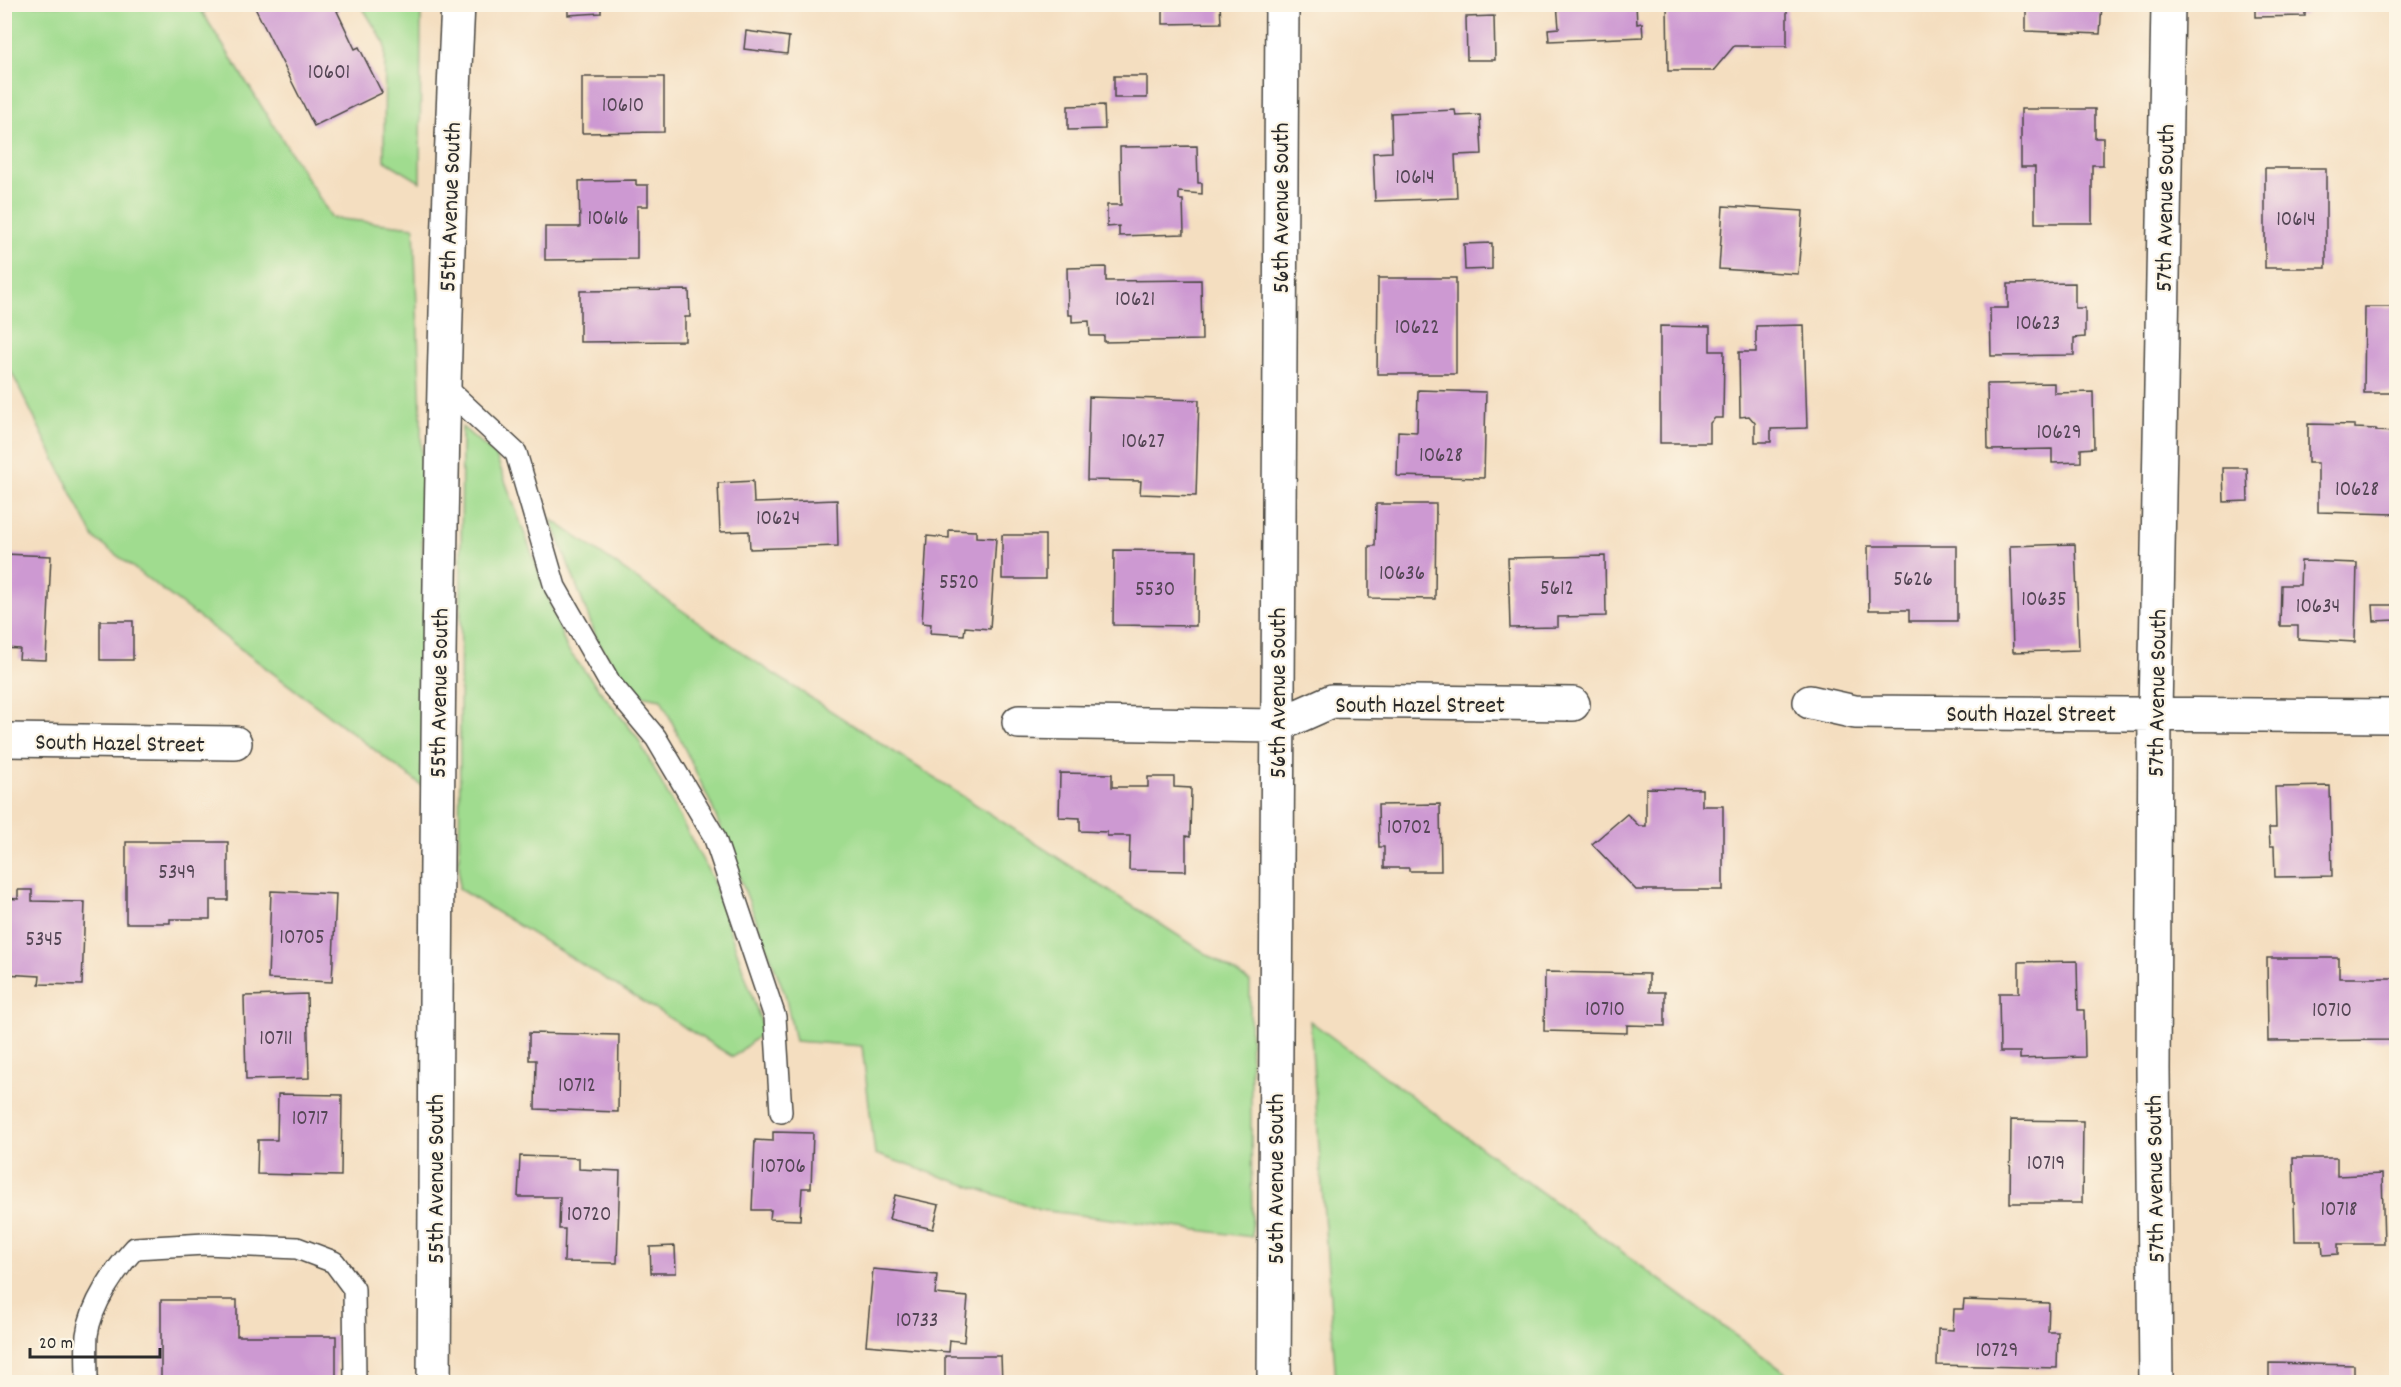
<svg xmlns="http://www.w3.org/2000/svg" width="2401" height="1387" font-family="Dekko,sans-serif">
<rect width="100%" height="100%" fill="#fcf5e5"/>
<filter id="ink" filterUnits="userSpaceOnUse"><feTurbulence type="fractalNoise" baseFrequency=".0167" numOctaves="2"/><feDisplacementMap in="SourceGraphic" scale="12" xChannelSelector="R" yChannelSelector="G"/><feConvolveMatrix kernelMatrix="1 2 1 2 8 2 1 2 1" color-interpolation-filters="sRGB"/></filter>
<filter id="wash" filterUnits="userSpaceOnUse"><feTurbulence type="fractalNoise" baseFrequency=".008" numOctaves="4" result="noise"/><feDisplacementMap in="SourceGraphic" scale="24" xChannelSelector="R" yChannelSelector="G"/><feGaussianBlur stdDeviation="1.35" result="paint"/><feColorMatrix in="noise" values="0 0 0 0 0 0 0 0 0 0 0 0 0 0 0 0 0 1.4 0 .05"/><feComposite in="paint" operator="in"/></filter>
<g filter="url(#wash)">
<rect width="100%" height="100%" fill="#f4dec0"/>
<path fill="#a0dc8f" stroke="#66845d" stroke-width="1.5" d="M5 5H219L202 12 332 218 414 227 421 414 425 788 94 538 5 359Z
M361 5H421L420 182 384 160 385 44Z
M462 427 496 456 567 649 637 737 712 878 764 1031 733 1057 459 889Z
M551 519 766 669 1250 982 1252 1237 1040 1210 875 1154 862 1046 795 1041 785 994 711 804 661 699 635 694 598 642Z
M1310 1021 1798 1382H1336Z"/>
<g id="blocks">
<path fill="#cd99d2" d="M256 4H337L339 10 337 11 355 49 359 47 382 93 314 126 254 6Z
M568 4H601V13L568 15Z
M1163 4H1220L1221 23 1163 24Z
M1557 4H1636L1637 24 1642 23 1643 37 1549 41 1548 29 1559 28Z
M1667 4H1787V46H1734L1713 71H1668Z
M1919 4H1967V8L1919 10Z
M2026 4H2102L2100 34 2026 31Z
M2255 4H2305V16L2255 17Z
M1494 16 1495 60H1467L1466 17Z
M746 31 789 37 787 54 744 49Z
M1114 76H1147V98H1114Z
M582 77H664V132L582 133Z
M1104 105 1105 129 1068 130V106Z
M2021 109H2095V138H2103V165H2092V223H2035V167H2021Z
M1455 110 1456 116 1480 115 1482 154 1455 155 1457 198 1375 201 1373 153 1392 152 1391 113Z
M1197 146 1198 183H1202V194L1179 192V200H1183L1184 234 1119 236V226L1107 227V205H1121L1120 147Z
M2265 168H2326V268H2265Z
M636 180V185H648V206H637V259L545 260V227H580L579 181Z
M1723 206 1803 211 1798 274 1719 269Z
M1492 243V269L1465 270 1464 244Z
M1106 267V281L1201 280 1202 340 1104 342V336H1090L1089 321 1072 322V315H1068L1067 268Z
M1378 278H1456V374H1377Z
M2075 283V308H2085V337L2074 338V355L1991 356 1990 308H2008V284Z
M689 290 690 317H685V341L580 342V291Z
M2365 307H2396V393H2364Z
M1804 325 1807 428 1771 429V442H1755V423L1749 416 1740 417 1739 352H1756V326Z
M1660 326 1710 327V351H1724L1723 418H1715L1710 423V443H1660Z
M2054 383V393L2093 392 2094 448 2081 449V462L2052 463V449L1988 450 1987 384Z
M1418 390 1486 392 1484 478 1397 476 1398 431 1417 432Z
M1089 397 1199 400 1196 496 1140 494 1141 481 1087 480Z
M2308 424 2355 425V428L2376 429V431L2396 432V514L2318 512V463H2308Z
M2223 468H2247L2248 501 2224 502Z
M753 481 754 503 837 500 838 546 750 549 749 531 720 532 718 483Z
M1376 504H1436L1435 599 1369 598V546H1375Z
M949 530 976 531V537L996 538 990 629 965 627 964 635 930 633 931 624 922 623 927 536 949 538Z
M1002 535H1045V579H1002Z
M2075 544 2079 650 2013 652 2010 546Z
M1868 546H1957V621H1909V610H1869Z
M1114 550 1197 551 1196 626 1113 625Z
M4 554 51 556 46 660 19 659 20 649 4 648Z
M1605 556 1606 616 1558 617V627L1510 628 1508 558Z
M2301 561 2357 563 2355 642 2298 639V626H2280L2281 585H2300Z
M2373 605H2396V620L2374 621Z
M100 621H133V660H100Z
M1060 773 1112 774V787H1148V777H1174V787L1191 788 1190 837 1186 836V871L1129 870 1130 836H1107V832L1080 831V818L1059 817Z
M2330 786 2332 876 2275 877 2274 846H2270L2269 828H2276L2275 787Z
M1646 788 1702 789V806H1723V890H1636L1592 844 1627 814 1639 826H1646Z
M1440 804 1441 871H1409V868H1384V847H1379L1378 805Z
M126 842H228V900H210V919H170V923H126Z
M18 890H32V901L85 902 82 985 39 984 40 976 4 974V898L18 899Z
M271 891 336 894 332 982 268 979Z
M2267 958H2339V978H2396V1040L2268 1041Z
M2077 961 2078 1010H2084L2085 1057 2020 1059V1052H2000L1999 993H2019V962Z
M1545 972 1649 974V992H1665V1026L1627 1025V1033L1544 1031Z
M307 994 309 1078 246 1080 244 996Z
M529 1033 619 1035 618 1112 535 1109 536 1060H529Z
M278 1094 342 1095 341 1176 257 1174 258 1140H277Z
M2011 1120 2083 1121 2082 1203H2010Z
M773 1132 813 1133 811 1188H802L800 1220 770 1219 771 1210H752L755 1140 773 1141Z
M520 1156 579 1158V1169L620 1171 617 1263 564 1262 565 1229H559L560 1197H518Z
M2293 1158H2337V1176L2382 1174 2384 1244H2338V1254L2323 1255 2322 1241H2295Z
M895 1195 939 1205 933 1229 889 1219Z
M675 1246 676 1273H651L650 1247Z
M873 1269 937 1275 935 1294 968 1297 964 1342 950 1340 949 1352 866 1345Z
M161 1300H237V1336H336V1382H161Z
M1964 1300 2049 1303 2048 1332H2058L2057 1368 1937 1365 1938 1329 1953 1330 1954 1309H1963Z
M945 1356H1001L1002 1382H945Z
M2269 1363 2354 1365V1382H2269Z"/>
</g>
</g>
<g filter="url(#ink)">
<use href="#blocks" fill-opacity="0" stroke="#494641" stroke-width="1.5"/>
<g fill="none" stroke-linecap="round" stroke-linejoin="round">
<defs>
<path id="lane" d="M443 385 516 453 555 587 610 683 656 738 714 836 775 1017 781 1112
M87 1382C87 1367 86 1350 87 1335 91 1304 115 1270 135 1248L205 1244 297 1248 334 1262 354 1289 355 1382"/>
<path id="street" d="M1810 702 1855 712 2396 716
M1019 722 1276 726 1332 701 1573 704
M4 740 235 743
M434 1382C437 923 435 464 458 4
M1274 1382 1282 4
M2156 1382 2153 1069 2155 714 2168 4"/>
</defs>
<use href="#lane" stroke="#494641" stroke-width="24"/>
<use href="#street" stroke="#494641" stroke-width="36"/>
<use href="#lane" stroke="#fff" stroke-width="21"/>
<use href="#street" stroke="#fff" stroke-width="33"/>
</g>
</g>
<g text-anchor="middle" stroke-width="4.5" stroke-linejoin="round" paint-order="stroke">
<g font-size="21" fill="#544655">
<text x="329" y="78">10601</text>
<text x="623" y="111">10610</text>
<text x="1415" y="183">10614</text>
<text x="608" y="224">10616</text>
<text x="2296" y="225">10614</text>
<text x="1135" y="305">10621</text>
<text x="2038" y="329">10623</text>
<text x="1417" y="333">10622</text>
<text x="2059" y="438">10629</text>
<text x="1143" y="447">10627</text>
<text x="1441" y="461">10628</text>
<text x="2357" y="495">10628</text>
<text x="778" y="524">10624</text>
<text x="1402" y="579">10636</text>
<text x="1913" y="585">5626</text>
<text x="959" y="588">5520</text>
<text x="1557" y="594">5612</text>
<text x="1155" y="595">5530</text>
<text x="2044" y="605">10635</text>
<text x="2318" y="612">10634</text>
<text x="1409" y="833">10702</text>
<text x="177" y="878">5349</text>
<text x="302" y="943">10705</text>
<text x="44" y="945">5345</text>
<text x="1605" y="1015">10710</text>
<text x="2332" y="1016">10710</text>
<text x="276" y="1044">10711</text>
<text x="577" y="1091">10712</text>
<text x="310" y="1124">10717</text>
<text x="2046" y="1169">10719</text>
<text x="783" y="1172">10706</text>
<text x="2339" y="1215">10718</text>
<text x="589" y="1220">10720</text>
<text x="917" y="1326">10733</text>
<text x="1997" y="1356">10729</text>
</g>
<g font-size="24" fill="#2b2b2b" stroke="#fcf5e5">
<text transform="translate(449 207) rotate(-88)" y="8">55th Avenue South</text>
<text transform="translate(1280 208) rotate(-90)" y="8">56th Avenue South</text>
<text transform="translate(2164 208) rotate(-89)" y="8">57th Avenue South</text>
<text transform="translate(438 693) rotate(-89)" y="8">55th Avenue South</text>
<text transform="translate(1277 693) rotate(-90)" y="8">56th Avenue South</text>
<text transform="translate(2156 693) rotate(-89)" y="8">57th Avenue South</text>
<text x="1420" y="712">South Hazel Street</text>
<text x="2031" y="721">South Hazel Street</text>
<text transform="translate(120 742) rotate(1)" y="8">South Hazel Street</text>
<text transform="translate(435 1179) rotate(-90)" y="8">55th Avenue South</text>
<text transform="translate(1275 1179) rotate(-90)" y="8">56th Avenue South</text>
<text transform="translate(2154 1179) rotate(-91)" y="8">57th Avenue South</text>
</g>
</g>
<rect width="2401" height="1387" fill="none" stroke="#fcf5e5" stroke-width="24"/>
<path d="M30 1348v9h130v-9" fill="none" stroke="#2b2b2b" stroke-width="3"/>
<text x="39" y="1348" font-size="18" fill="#2b2b2b" stroke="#fcf5e5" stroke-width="4.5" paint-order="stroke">20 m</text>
</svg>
